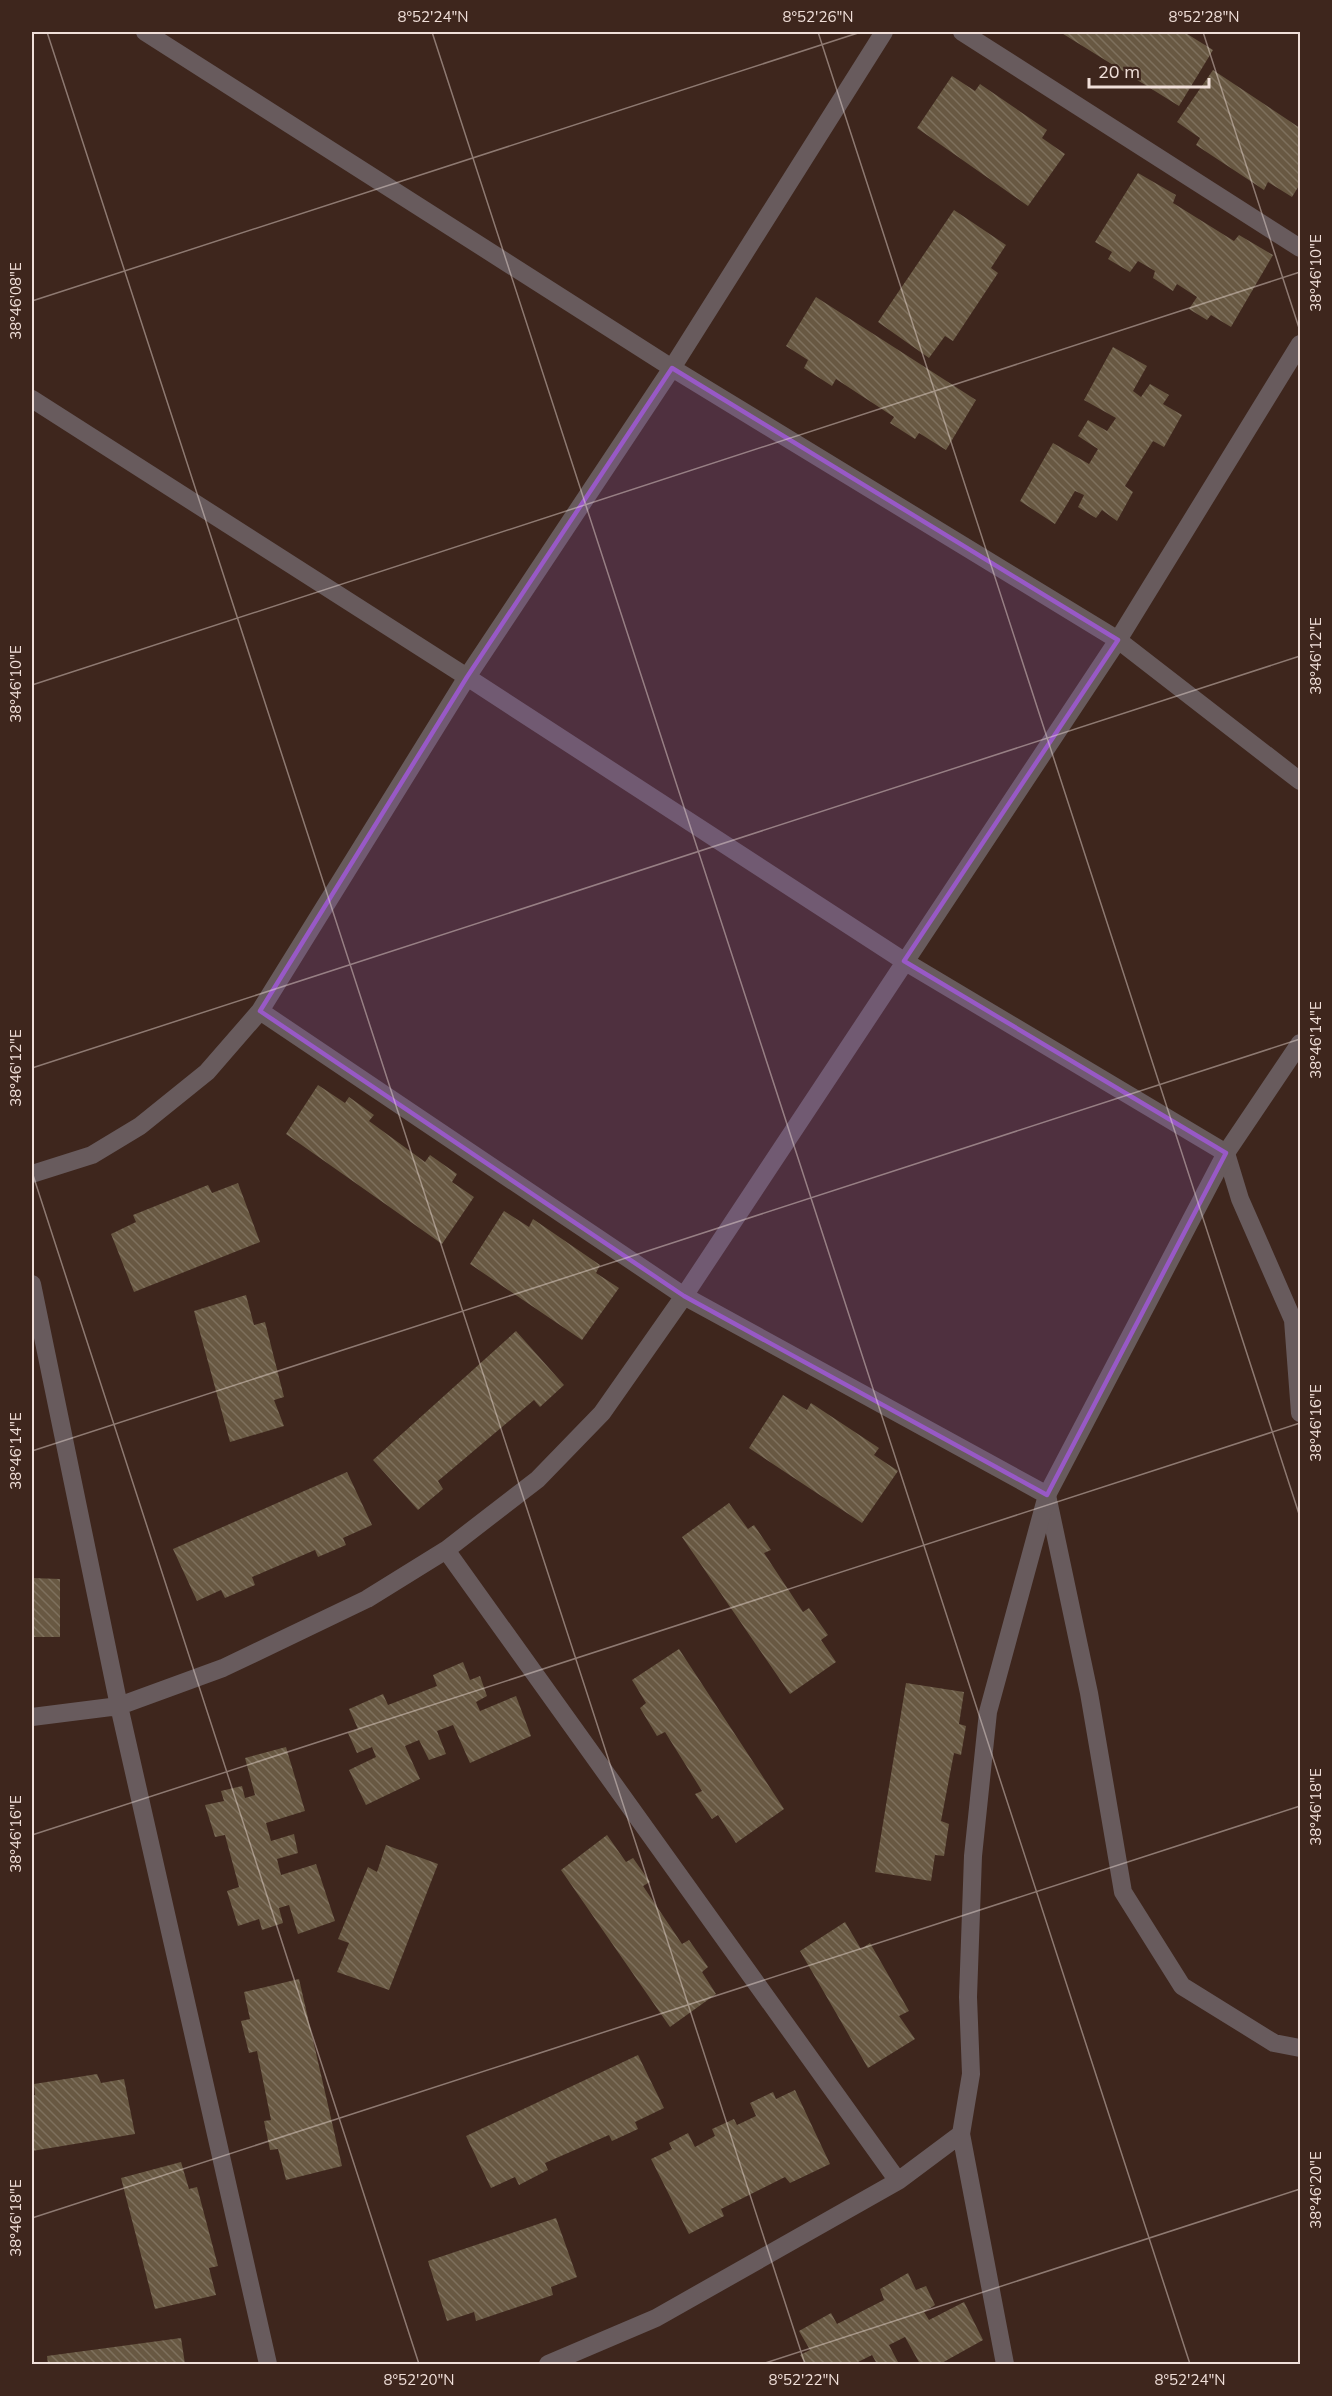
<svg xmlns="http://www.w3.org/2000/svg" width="1332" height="2396" font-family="Mulish,sans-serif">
<defs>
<pattern id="building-back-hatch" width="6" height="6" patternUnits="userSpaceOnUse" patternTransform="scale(1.5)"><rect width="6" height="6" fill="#685842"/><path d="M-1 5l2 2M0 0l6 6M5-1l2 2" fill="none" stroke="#7e705d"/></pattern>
</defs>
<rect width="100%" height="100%" fill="#3e261d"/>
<path fill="url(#building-back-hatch)" d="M1060 32H1184L1213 50 1179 106Z
M1213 70 1300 128V184L1292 197 1268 182 1264 190 1196 145 1200 138 1177 122Z
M952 76 975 91 980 84 1047 130 1042 138 1065 154 1028 206 917 128Z
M1138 173 1176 195 1173 203 1234 241 1239 235 1273 255 1231 327 1211 315 1207 320 1189 309 1197 297 1177 284 1173 291 1153 278 1155 271 1138 261 1130 272 1108 259 1112 252 1095 242Z
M954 210 1006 245 991 268 998 273 953 341 945 336 929 358 878 322Z
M816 297 976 400 946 450 919 433 915 439 890 423 894 417 836 379 832 386 804 368 808 360 786 346Z
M1113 347 1147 366 1133 391 1141 397 1150 384 1169 395 1163 404 1182 415 1164 447 1153 441 1125 486 1133 492 1117 521 1102 510 1096 518 1078 507 1084 495 1075 491 1055 524 1020 501 1053 443 1089 464 1098 449 1078 436 1088 420 1107 431 1116 418 1084 400Z
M318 1085 345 1103 349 1097 374 1115 369 1121 425 1162 430 1155 457 1174 452 1182 474 1197 442 1244 286 1134Z
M238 1183 260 1242 134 1292 111 1234 136 1222 133 1215 208 1185 212 1193Z
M504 1211 529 1227 533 1219 600 1265 596 1273 619 1288 582 1340 470 1264Z
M246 1295 254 1325 265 1322 284 1397 274 1400 284 1426 230 1442 194 1311Z
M516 1331 564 1385 540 1407 534 1400 438 1481 443 1489 418 1510 373 1460Z
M783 1395 807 1410 811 1403 879 1448 874 1455 898 1471 862 1523 749 1448Z
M347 1472 372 1525 343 1538 346 1545 318 1557 315 1550 252 1577 255 1585 225 1598 221 1590 197 1601 173 1549Z
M729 1503 748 1529 754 1525 771 1550 764 1553 803 1612 809 1608 828 1635 821 1640 836 1662 790 1694 682 1537Z
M32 1578 60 1579V1637H32Z
M679 1649 784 1809 736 1843 718 1815 712 1819 695 1794 702 1791 665 1732 657 1736 640 1708 646 1703 632 1680Z
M463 1662 470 1680 480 1676 487 1696 476 1702 480 1711 516 1696 531 1736 470 1763 453 1725 437 1731 446 1754 429 1760 419 1740 405 1746 420 1779 366 1805 349 1770 376 1757 372 1747 357 1753 348 1733 358 1729 349 1709 383 1694 388 1705 437 1686 433 1675Z
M906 1683 964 1692 959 1724 966 1726 961 1755 954 1753 941 1821 949 1824 944 1856 935 1855 931 1881 875 1872Z
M286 1747 305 1811 266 1823 271 1841 294 1834 298 1853 277 1859 281 1875 316 1864 335 1921 298 1934 289 1905 279 1908 283 1923 262 1930 259 1919 238 1926 227 1891 239 1887 225 1835 215 1837 205 1805 224 1801 221 1791 242 1786 245 1798 255 1795 245 1758Z
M607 1835 626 1862 633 1858 650 1882 643 1886 682 1944 689 1940 708 1967 702 1972 716 1994 670 2027 561 1870Z
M386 1845 438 1864 389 1990 337 1972 349 1943 338 1939 368 1867 377 1872Z
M845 1922 861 1949 870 1943 909 2011 899 2016 915 2039 868 2068 800 1951Z
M299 1979 342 2166 286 2180 278 2149 270 2150 264 2121 271 2120 257 2051 249 2053 241 2021 250 2019 244 1992Z
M638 2055 664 2108 635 2122 638 2129 612 2141 609 2135 545 2163 548 2170 519 2185 515 2177 491 2188 466 2136Z
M97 2074 101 2083 124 2079 135 2134 32 2151V2096L35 2095 34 2084Z
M795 2090 830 2164 790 2183 785 2177 721 2209 724 2216 689 2234 651 2159 672 2149 669 2143 688 2133 695 2147 715 2136 712 2129 734 2119 737 2125 756 2116 750 2103 773 2092 776 2099Z
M181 2162 189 2189 197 2187 218 2266 209 2268 216 2295 155 2309 121 2178Z
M556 2218 577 2277 551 2287 553 2295 476 2321 474 2312 447 2321 428 2261Z
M908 2273 916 2290 926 2286 935 2305 924 2312 929 2320 964 2302 983 2340 940 2364H920L905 2337 889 2345 899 2364H877L872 2355 858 2362 859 2364H806L800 2355 810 2350 799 2331 831 2313 837 2324 884 2300 880 2289Z
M181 2338 185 2364H48L47 2356Z"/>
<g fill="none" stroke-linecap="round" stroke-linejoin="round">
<path stroke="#685b5d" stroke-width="18" d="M1226 1153 1240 1199 1293 1320 1300 1413
M1047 1495 1089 1693 1123 1892 1182 1986 1274 2043 1300 2048"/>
<path stroke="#685b5d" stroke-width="18" d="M145 32 672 368 1118 640 1300 781
M962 32 1300 248
M32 399 467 677 904 961 1226 1153
M260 1011 684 1296 1047 1495
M32 1174 92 1155 140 1126 207 1072 260 1011 467 677 672 368 884 32
M32 1284 119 1706 268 2364
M446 1550 898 2181
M32 1717 119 1706 223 1668 367 1599 446 1550 538 1479 602 1413 684 1296 1118 640 1300 344
M961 2134 1005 2364
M548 2364 656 2318 898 2181 961 2134 971 2074 968 1997 973 1856 988 1712 1047 1495 1226 1153 1300 1043"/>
</g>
<path fill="#9859c6" fill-opacity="0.2" stroke="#9859c6" stroke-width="4.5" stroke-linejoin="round" d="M672 368 1118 640 904 961 1226 1153 1047 1495 684 1296 260 1011 467 677Z"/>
<path fill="none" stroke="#f0dfd9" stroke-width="1.5" stroke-opacity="0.45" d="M47 32 805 2364M432 32 1190 2364M818 32 1300 1517M1203 32 1300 331M32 301 861 32M32 685 1300 272M32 1068 1300 656M32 1172 419 2364M32 1451 1300 1039M32 1835 1300 1423M32 2218 1300 1806M32 2358 34 2364M762 2364 1300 2189"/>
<rect width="1332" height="2396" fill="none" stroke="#3e261d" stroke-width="66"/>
<path d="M1089 78v9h120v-9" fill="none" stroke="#f0dfd9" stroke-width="3"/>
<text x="1098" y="78" font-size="18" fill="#f0dfd9" stroke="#3e261d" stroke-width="4.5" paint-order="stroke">20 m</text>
<rect x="33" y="33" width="1266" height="2330" fill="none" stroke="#f0dfd9" stroke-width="2"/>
<g font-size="15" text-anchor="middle" fill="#f0dfd9">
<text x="433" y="22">8°52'24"N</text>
<text x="818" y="22">8°52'26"N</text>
<text x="1204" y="22">8°52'28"N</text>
<text transform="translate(1316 273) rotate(-90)" y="5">38°46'10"E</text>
<text transform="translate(16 301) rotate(-90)" y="5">38°46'08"E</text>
<text transform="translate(1316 656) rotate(-90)" y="5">38°46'12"E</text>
<text transform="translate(16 684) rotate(-90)" y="5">38°46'10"E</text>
<text transform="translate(1316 1040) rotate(-90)" y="5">38°46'14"E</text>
<text transform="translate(16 1068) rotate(-90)" y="5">38°46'12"E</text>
<text transform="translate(1316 1423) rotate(-90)" y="5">38°46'16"E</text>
<text transform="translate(16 1451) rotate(-90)" y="5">38°46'14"E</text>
<text transform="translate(1316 1807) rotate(-90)" y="5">38°46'18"E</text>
<text transform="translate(16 1834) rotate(-90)" y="5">38°46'16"E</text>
<text transform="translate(1316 2190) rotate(-90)" y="5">38°46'20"E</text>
<text transform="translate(16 2218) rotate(-90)" y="5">38°46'18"E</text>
<text x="419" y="2385">8°52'20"N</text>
<text x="804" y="2385">8°52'22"N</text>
<text x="1190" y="2385">8°52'24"N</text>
</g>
</svg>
